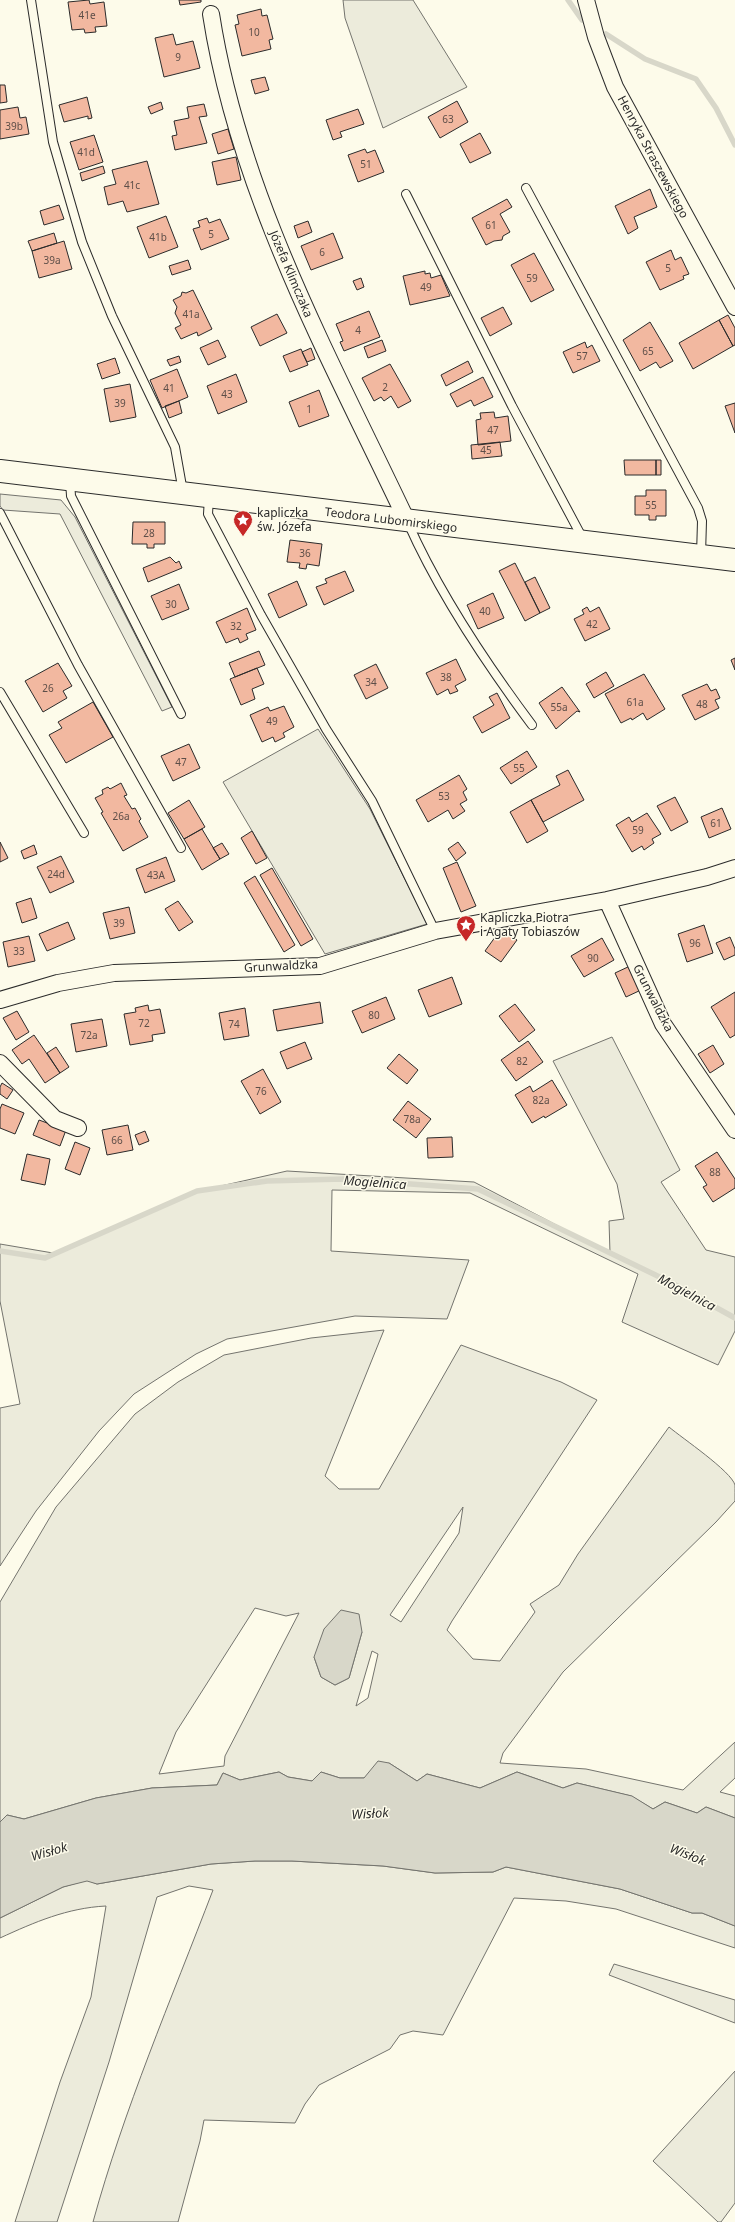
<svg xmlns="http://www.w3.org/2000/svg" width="735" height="2222" font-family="'Noto Sans',sans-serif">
<rect width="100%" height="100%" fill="#fdfbea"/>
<path fill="#ecebdb" stroke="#74746e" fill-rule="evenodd" d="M343 0H413L467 87 383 128 345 18Z
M0 494 61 500 75 517 172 707 162 711 60 514 3 510 0 506Z
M318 729 370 809 427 924 325 954 223 782Z
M612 1037 680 1170 661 1182 706 1250 735 1257V1331L718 1365 622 1322 638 1274 470 1193 332 1190 331 1251 469 1260 447 1319 355 1316 227 1339 196 1354 134 1394 99 1431 36 1511 0 1566V1408L20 1404 0 1301V1244L53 1253 190 1193 287 1171 474 1182 610 1253 609 1221 624 1219 617 1184 553 1061Z
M384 1330 325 1476 339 1489H379L461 1345 561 1382 597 1400 452 1621 447 1630 473 1659 500 1661 535 1612 530 1604 559 1585 578 1554 669 1427C682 1438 731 1471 735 1485 735 1489 735 1496 735 1501L716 1522 563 1672 503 1753 500 1763 586 1769 683 1790 735 1742V1778L720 1792 735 1796V1818L706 1807 697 1813 665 1802 653 1809 631 1796 577 1783 563 1788 517 1772 480 1788 427 1774 417 1781 389 1763 364 1778H340L321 1772 312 1781 288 1777 279 1772 240 1780 223 1773 217 1785 152 1788 96 1798 24 1819 7 1815 0 1822V1602L56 1507 135 1414 178 1382 224 1355 311 1338ZM463 1507 459 1533 401 1622 390 1615ZM255 1608 286 1616 299 1613 225 1756 224 1766 159 1774 176 1732ZM362 1632 349 1678 335 1685 321 1677 314 1657ZM372 1651 378 1654 368 1698 356 1706Z
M255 1861H292L383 1866 435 1873 493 1872 506 1867 620 1889 692 1913H702L735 1926V1948L616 1909 566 1901 514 1898 443 2035 413 2031 400 2035 390 2049 319 2085 305 2104 295 2123 204 2120 200 2141 178 2222H93C124 2109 171 2000 213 1890L189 1886 157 1897 109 2062 57 2222H15L60 2082 91 1997 106 1906C67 1908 35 1922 0 1938V1918L63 1887 87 1880 97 1884 211 1864Z
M614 1964 735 2000V2023L609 1975Z
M735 2071V2203L721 2222H718L653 2161Z"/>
<path fill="#d8d7c9" stroke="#74746e" d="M341 1610 359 1614 362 1632 349 1678 335 1685 321 1677 314 1657 324 1629Z
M378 1761 389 1763 417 1781 427 1774 480 1788 517 1772 563 1788 577 1783 632 1796 653 1809 665 1802 697 1813 706 1807 735 1818V1926L702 1913H692L620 1889 506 1867 493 1872 435 1873 383 1866 292 1861H255L211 1864 97 1884 87 1881 63 1887 0 1918V1822L7 1815 24 1819 96 1798 152 1788 217 1785 223 1773 240 1780 279 1772 288 1777 312 1781 321 1772 340 1778H364Z"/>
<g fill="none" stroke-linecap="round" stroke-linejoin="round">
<path stroke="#d8d7c9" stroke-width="5.5" d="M568 0 582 20
M606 34 645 59 696 79 716 108 735 145
M0 1251 45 1258 197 1191 267 1181 343 1179 478 1189 670 1282 735 1318"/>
</g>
<path fill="#f2b8a0" stroke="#2b2b2b" d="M89 0 90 4 104 2 107 26 95 27 96 32 85 33 84 29 72 30 68 2Z
M179 0H201V2L180 5Z
M261 9 262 16 267 15 273 39 269 40 271 49 242 56 235 25 239 24 237 15Z
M173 34 176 45 193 41 200 68 164 77 155 38Z
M265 77 269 90 255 94 251 80Z
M0 85H5L7 102 0 103Z
M87 97 92 118 88 119V116L64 122 59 105Z
M457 101 468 122 440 138 428 117Z
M161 102 163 109 151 114 148 107Z
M204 104 207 116 199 117 207 143 175 150 172 136 177 135 174 121 189 118 187 107Z
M18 107 20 118 26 117 29 134 0 139V110Z
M358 109 364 124 340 132 342 137 333 140 326 120Z
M228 129 234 149 218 154 212 134Z
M480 133 491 153 470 163 460 144Z
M94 135 103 162 79 170 70 142Z
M365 149 367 153 375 150 384 172 358 182 348 155Z
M236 157 241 180 217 185 212 162Z
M147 161 159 204 127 212 123 201 108 205 104 187 116 184 112 170Z
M103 166 105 173 82 181 80 173Z
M650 189 657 207 634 217 638 228 628 234 615 206Z
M507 199 512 207 500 214 510 232 503 236 502 240 494 241 486 245 472 218Z
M59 205 64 219 44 225 40 211Z
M166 216 178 247 149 258 137 227Z
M207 218 209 223 220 219 229 239 201 250 193 229 200 227 198 221Z
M308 221 312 232 298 238 294 226Z
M54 233 57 243 32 251 28 241Z
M333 233 343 258 311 270 301 246Z
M64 241 72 269 39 278 32 251Z
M671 250 675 260 681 257 689 274 683 276 684 279 660 290 646 262Z
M534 253 554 290 531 302 511 265Z
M188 260 191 269 172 275 169 266Z
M425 271V274L430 273 431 278 441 275 450 296 410 305 403 276Z
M361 278 364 287 357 290 353 281Z
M193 290 212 329 198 336 197 332 181 339 175 328 181 325 175 313 177 307 173 300 181 296 182 292 186 293Z
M503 307 512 324 490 336 481 318Z
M369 311 380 337 344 351 340 342 343 341 336 324Z
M277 314 287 333 260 346 251 327Z
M728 315 735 328V345L733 346 719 320Z
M719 320 733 346 693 369 679 343Z
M650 322 673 361 660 368 656 362 640 371 623 340Z
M218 340 226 357 208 365 200 348Z
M382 340 386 351 368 358 364 347Z
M585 342 587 348 592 345 600 361 573 373 563 352Z
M311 348 315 359 307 362 302 352Z
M301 349 308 365 290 372 283 356Z
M179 356 181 362 170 366 167 360Z
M115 358 120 373 102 379 97 364Z
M468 361 473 372 446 386 441 375Z
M390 364 411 401 398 408 391 396 384 401 381 397 374 401 362 378Z
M177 369 188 397 162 408 150 380Z
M236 374 247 402 218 414 207 386Z
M483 377 493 397 474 406 471 400 457 407 450 394Z
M130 384 136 417 110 422 104 389Z
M319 390 329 416 299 427 289 402Z
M179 401 182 413 169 418 165 406Z
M735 403V433L725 406Z
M494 412 495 418 508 416 511 441 478 445 476 420 481 419 480 413Z
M500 442 502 456 472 459 471 445Z
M624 460H656V475H625Z
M656 460H661V475H656Z
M646 490H666V516H656V520H649V515H635V496H646Z
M133 522H165V544H154V548H147V544H132Z
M290 540 322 544 319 566 307 564 306 569 299 568 300 563 287 562Z
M170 557 176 563 179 561 182 568 148 582 143 568Z
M515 563 540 613 525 621 499 571Z
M345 571 354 591 324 605 316 587 327 583 325 579Z
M535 577 550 608 540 613 525 582Z
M297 581 307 605 279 618 268 594Z
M179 584 189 609 162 620 151 596Z
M493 593 504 618 478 629 467 605Z
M587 607 590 612 599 607 610 629 585 641 574 619 584 614 582 610Z
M247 608 256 630 246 634 248 639 240 643 238 638 226 643 216 622Z
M259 651 265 665 235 677 229 663Z
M735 658V670L731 660Z
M456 659 466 680 455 686 458 691 450 694 448 689 437 695 426 673Z
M58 663 72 686 63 691 67 698 43 712 25 681Z
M376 664 388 688 366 699 354 675Z
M257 668 264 684 252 689 255 699 241 705 230 679Z
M606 672 614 686 594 698 586 684Z
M644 674 665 709 647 720 643 713 632 720 631 718 621 723 605 694Z
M707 684 711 691 716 689 720 698 715 700 719 708 695 720 682 695Z
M562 687 580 712 577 711 556 729 539 703Z
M497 693 510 718 482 733 473 717 494 705 489 697Z
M93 702 113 737 66 763 49 735 62 728 58 722Z
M284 706 294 727 283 733 285 737 275 742 273 737 262 742 250 715 268 707 270 711Z
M189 744 200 768 173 781 161 756Z
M527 751 537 767 511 784 500 768Z
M568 770 584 800 543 822 531 800 560 785 556 776Z
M459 775 467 789 463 792 467 800 460 804 465 811 453 819 448 810 428 822 416 800Z
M121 783 127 795 124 796 132 809 135 808 141 819 139 821 148 837 123 851 101 813 103 812 95 798 103 794 102 790 108 787 110 789Z
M675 797 688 822 671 831 657 806Z
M189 800 205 827 184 839 168 813Z
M531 800 548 831 527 843 510 812Z
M722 808 731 829 709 838 701 817Z
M647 813 661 834 652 839 654 843 644 850 642 846 632 852 616 825 629 817 632 822Z
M202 829 220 859 202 870 184 839Z
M252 831 267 858 256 864 241 838Z
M0 842 8 858 0 862Z
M458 842 466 853 456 861 448 849Z
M222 843 229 854 220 859 213 848Z
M34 845 37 854 24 859 21 851Z
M61 856 74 882 50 893 37 867Z
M166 857 175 881 145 893 136 869Z
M457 862 476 906 461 912 443 868Z
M272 868 313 939 301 946 260 875Z
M255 876 295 945 284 952 244 883Z
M31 898 37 918 22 923 16 903Z
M178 901 193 922 179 931 165 909Z
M129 907 135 933 110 939 103 913Z
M68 922 75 939 47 951 39 934Z
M704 925 713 953 687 962 678 934Z
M501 929 517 940 501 962 485 951Z
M29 936 35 961 8 967 3 942Z
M730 937 735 949V955L724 960 716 943Z
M602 938 614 960 584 977 571 956Z
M630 966 641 990 626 997 615 973Z
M452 977 462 1004 429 1017 418 990Z
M735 992V1035L730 1038 711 1007Z
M386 997 395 1019 362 1033 352 1011Z
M320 1002 323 1023 277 1031 273 1010Z
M515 1004 535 1030 519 1042 499 1016Z
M148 1005 149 1011 160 1009 165 1033 152 1035 153 1041 130 1045 124 1014 136 1012 135 1008Z
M245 1008 249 1036 224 1040 219 1013Z
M17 1011 29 1032 16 1040 3 1018Z
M102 1019 107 1046 76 1052 71 1024Z
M34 1035 60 1073 45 1083 29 1059 22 1064 12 1050Z
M528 1041 543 1062 516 1081 501 1060Z
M305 1042 312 1059 287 1069 280 1052Z
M713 1045 724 1064 710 1073 698 1054Z
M56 1047 69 1067 60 1073 47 1053Z
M399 1054 418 1070 407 1084 387 1068Z
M263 1069 281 1102 260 1114 241 1081Z
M552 1080 567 1105 545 1118 544 1116 532 1123 515 1095 530 1086 533 1092Z
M2 1083 13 1090 7 1099 0 1094V1087Z
M408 1101 431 1119 416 1138 393 1120Z
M2 1104 24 1113 15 1134 0 1128V1109Z
M39 1120 66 1130 60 1146 33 1135Z
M128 1125 133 1150 107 1155 102 1130Z
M145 1131 149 1141 139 1145 135 1135Z
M452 1137 453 1157 428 1158 427 1138Z
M75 1142 90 1148 80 1175 65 1169Z
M717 1152 735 1179V1188L713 1202 703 1187 707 1185 695 1166Z
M27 1154 50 1159 45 1185 21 1180Z"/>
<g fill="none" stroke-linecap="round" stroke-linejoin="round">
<defs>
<path id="lane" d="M31 0 53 142 82 242 112 316 175 447 183 492
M526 188 698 508 702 521 701 555
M406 194 512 406 583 539
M70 481 71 496 181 714
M209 498 208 514 261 615 326 729 372 801 435 931
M0 513 78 665 181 848
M408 523C440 595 485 662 532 725
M0 692 84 833"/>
<path id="street" d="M586 0 596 37 615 87 735 307
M211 14C239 195 330 358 407 521
M607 900 663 1024 735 1130
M0 1000 58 983 114 973 320 966 435 931 607 900 707 877 735 868
M0 1063 55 1119 78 1128"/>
<path id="highway" d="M0 471 735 560"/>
</defs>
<use href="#lane" stroke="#2b2b2b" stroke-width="10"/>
<use href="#street" stroke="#2b2b2b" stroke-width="18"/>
<use href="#highway" stroke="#2b2b2b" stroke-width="24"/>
<use href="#lane" stroke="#fdfbea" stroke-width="8"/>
<use href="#street" stroke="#fdfbea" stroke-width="16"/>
<use href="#highway" stroke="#fdfbea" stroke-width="22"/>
</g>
<defs>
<symbol id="sight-pin" viewBox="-11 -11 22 30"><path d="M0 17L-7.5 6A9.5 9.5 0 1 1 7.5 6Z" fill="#c62828" stroke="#fdfbea"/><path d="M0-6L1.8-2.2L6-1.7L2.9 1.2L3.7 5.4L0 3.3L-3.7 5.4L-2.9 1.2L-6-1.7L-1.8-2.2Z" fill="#fff"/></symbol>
</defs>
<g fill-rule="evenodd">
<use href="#sight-pin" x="232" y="509" width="22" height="30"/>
<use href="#sight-pin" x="455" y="914" width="22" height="30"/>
</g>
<g text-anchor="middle" stroke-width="3" stroke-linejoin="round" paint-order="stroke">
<g font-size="10" fill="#5d4e48">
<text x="87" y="19">41e</text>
<text x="254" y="36">10</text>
<text x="178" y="61">9</text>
<text x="448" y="123">63</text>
<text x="14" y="130">39b</text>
<text x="86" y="156">41d</text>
<text x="366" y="168">51</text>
<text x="132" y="189">41c</text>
<text x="491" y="229">61</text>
<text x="211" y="238">5</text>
<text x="158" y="241">41b</text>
<text x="322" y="256">6</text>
<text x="52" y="264">39a</text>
<text x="668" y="272">5</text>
<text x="532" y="282">59</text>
<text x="426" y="291">49</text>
<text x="191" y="318">41a</text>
<text x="358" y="334">4</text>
<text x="648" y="355">65</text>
<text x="582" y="360">57</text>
<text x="385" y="391">2</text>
<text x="169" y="392">41</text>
<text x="227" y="398">43</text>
<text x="120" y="407">39</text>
<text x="309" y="413">1</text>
<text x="493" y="434">47</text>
<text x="486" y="454">45</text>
<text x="651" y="509">55</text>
<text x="149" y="537">28</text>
<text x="305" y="557">36</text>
<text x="171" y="608">30</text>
<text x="485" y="615">40</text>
<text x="592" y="628">42</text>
<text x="236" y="630">32</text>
<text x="446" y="681">38</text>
<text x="371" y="686">34</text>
<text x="48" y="692">26</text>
<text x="635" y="706">61a</text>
<text x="702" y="708">48</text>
<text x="559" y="711">55a</text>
<text x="272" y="725">49</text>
<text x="181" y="766">47</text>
<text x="519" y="772">55</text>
<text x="444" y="800">53</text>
<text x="121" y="820">26a</text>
<text x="716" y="827">61</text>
<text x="638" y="834">59</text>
<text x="56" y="878">24d</text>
<text x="156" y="879">43A</text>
<text x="119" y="927">39</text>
<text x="695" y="947">96</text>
<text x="19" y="955">33</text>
<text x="593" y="962">90</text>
<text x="374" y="1019">80</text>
<text x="144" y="1027">72</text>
<text x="234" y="1028">74</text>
<text x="89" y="1039">72a</text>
<text x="522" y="1065">82</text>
<text x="261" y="1095">76</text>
<text x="541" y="1104">82a</text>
<text x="412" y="1123">78a</text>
<text x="117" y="1144">66</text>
<text x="715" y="1176">88</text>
</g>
<g font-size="12" fill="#2b2b2b" stroke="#fdfbea">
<text transform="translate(653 157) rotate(62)" y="4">Henryka Straszewskiego</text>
<text transform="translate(291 274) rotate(67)" y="4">Józefa Klimczaka</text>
<text transform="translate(391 520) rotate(7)" y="4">Teodora Lubomirskiego</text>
<text transform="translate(281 966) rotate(-3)" y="4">Grunwaldzka</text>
<text transform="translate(653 998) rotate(63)" y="4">Grunwaldzka</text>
</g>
<g font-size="12" fill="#2b2b2b" stroke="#fdfbea" text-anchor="start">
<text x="257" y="517">kapliczka<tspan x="257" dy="14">św. Józefa</tspan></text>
<text x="480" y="922">Kapliczka Piotra<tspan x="480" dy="14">i Agaty Tobiaszów</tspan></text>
</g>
<g font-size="13" font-style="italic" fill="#2b2b2b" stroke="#fdfbea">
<text transform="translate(375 1182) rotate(4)" y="5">Mogielnica</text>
<text transform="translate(687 1292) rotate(28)" y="5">Mogielnica</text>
<text transform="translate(370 1813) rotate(-4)" y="5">Wisłok</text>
<text transform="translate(49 1851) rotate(-16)" y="5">Wisłok</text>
<text transform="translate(688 1854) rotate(22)" y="5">Wisłok</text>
</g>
</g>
</svg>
